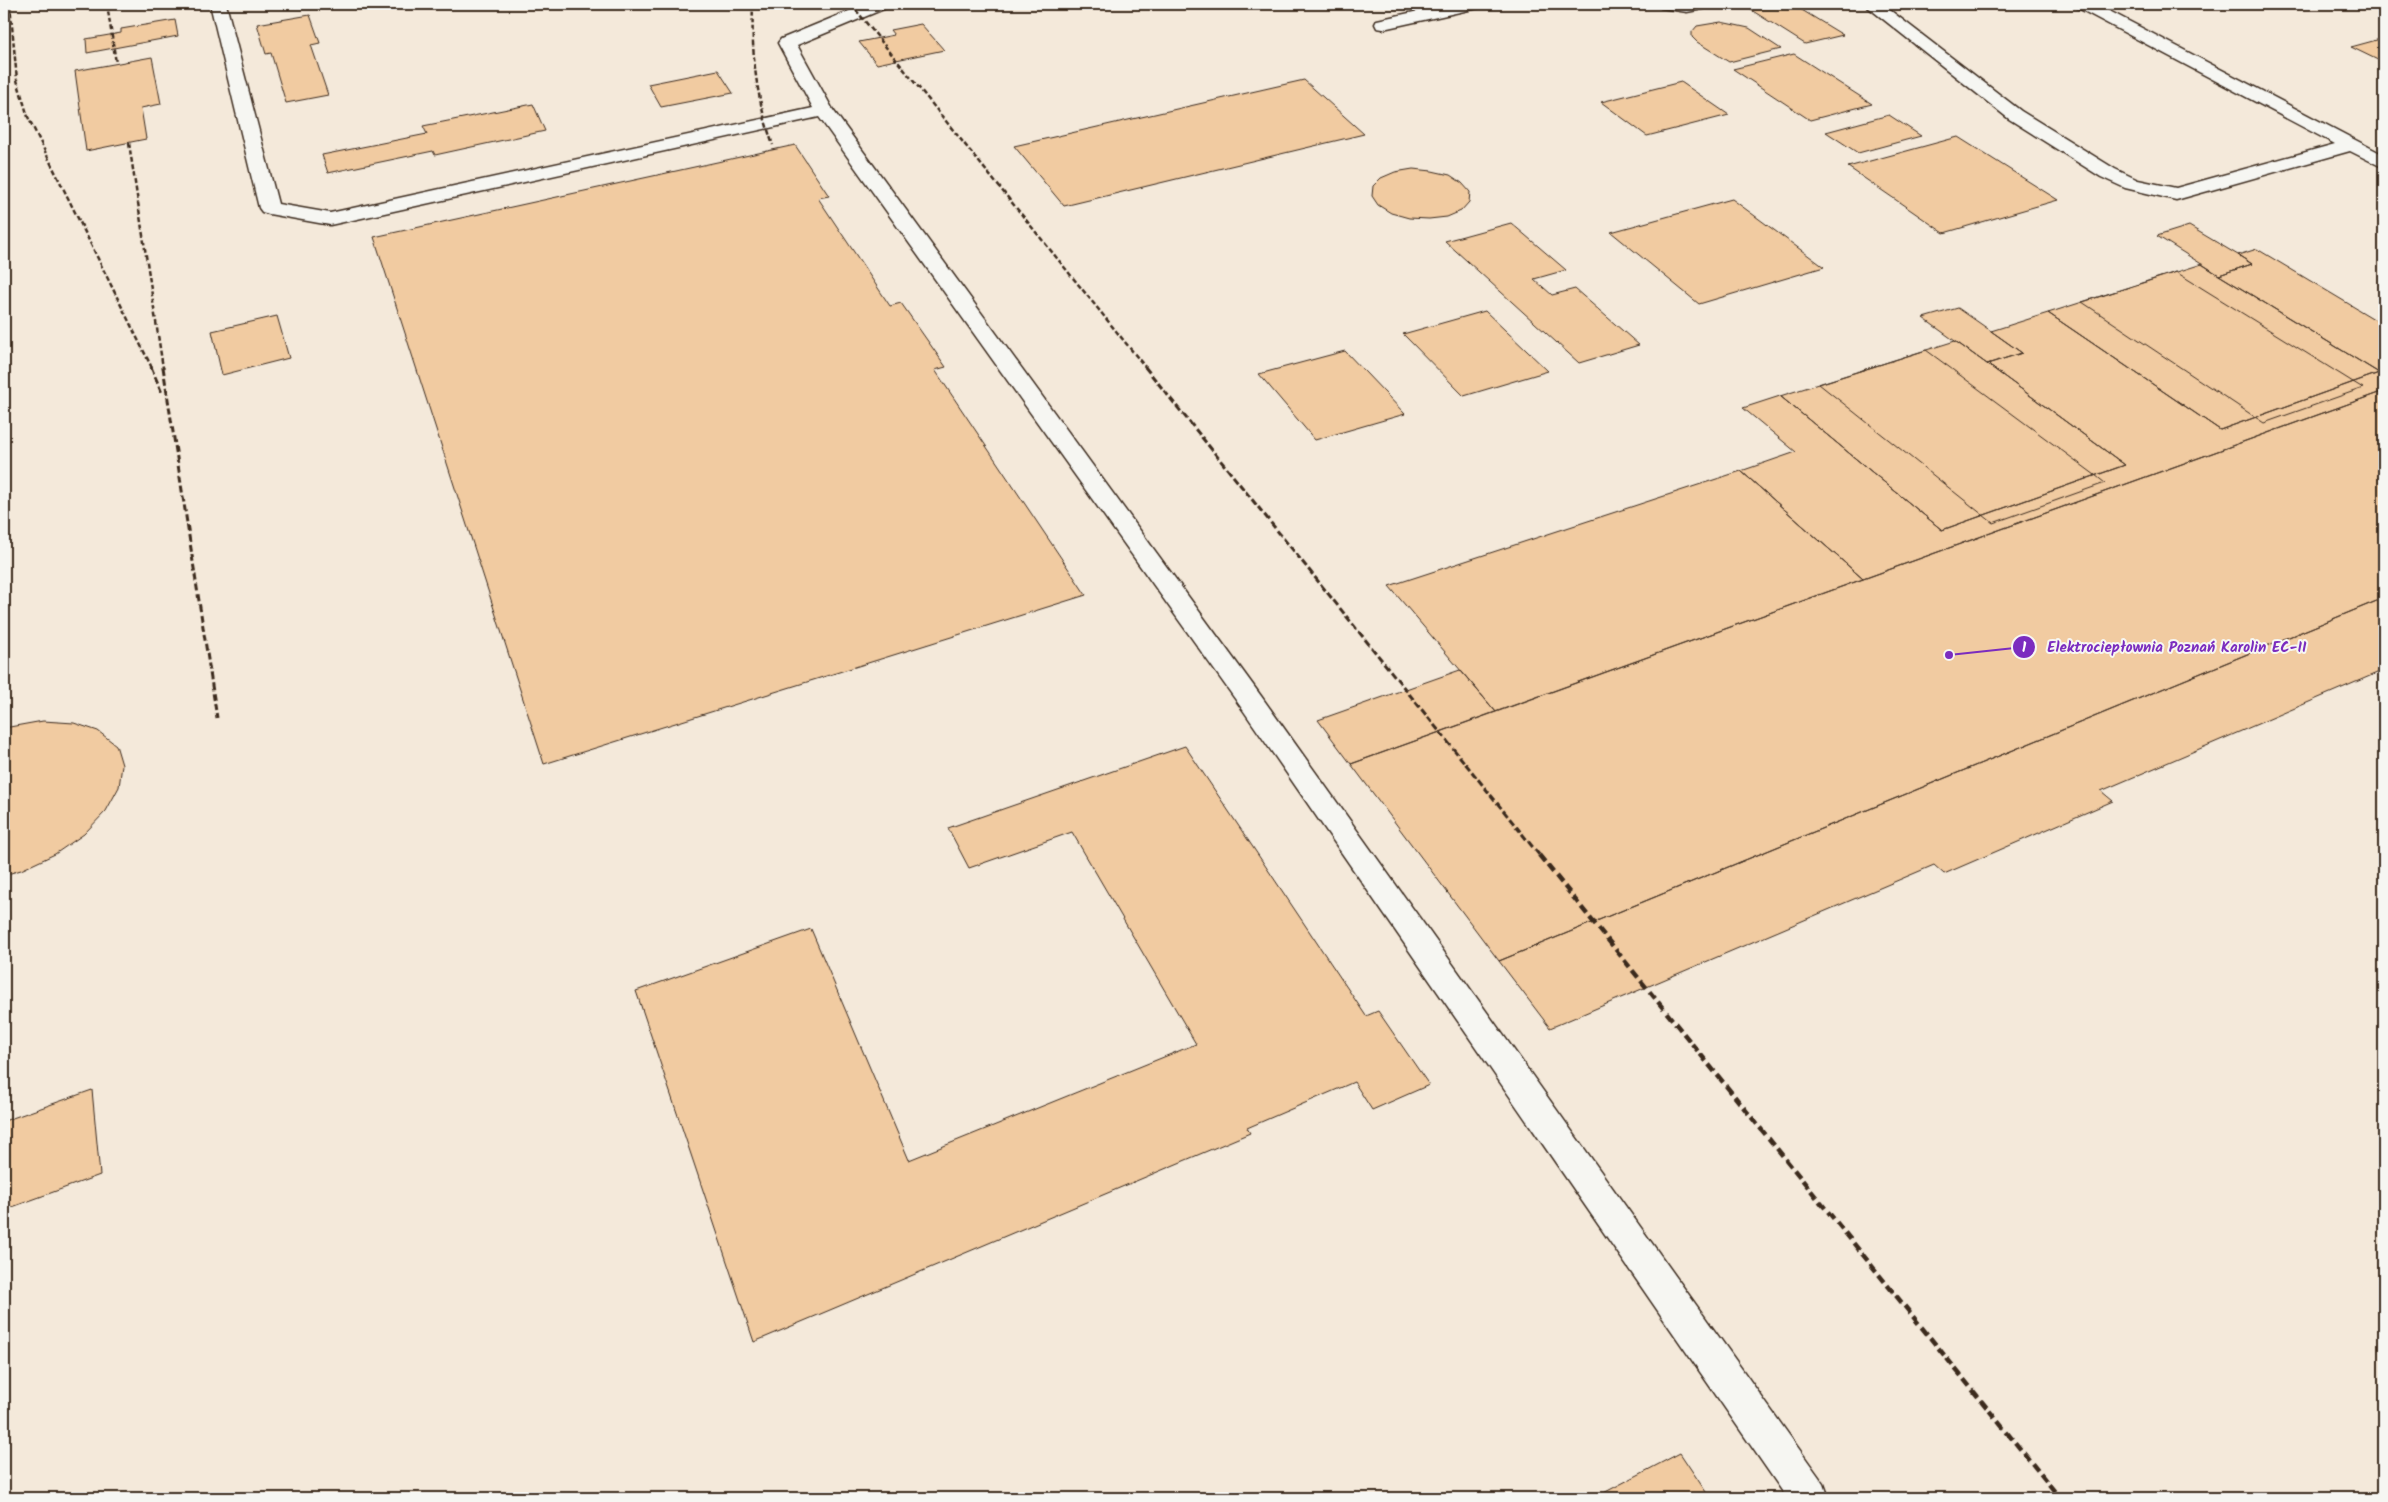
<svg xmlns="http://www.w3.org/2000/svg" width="2388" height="1502" font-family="Kalam,sans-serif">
<rect width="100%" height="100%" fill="#f6f6f2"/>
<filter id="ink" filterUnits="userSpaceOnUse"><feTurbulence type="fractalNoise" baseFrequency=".02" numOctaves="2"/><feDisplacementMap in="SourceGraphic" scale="10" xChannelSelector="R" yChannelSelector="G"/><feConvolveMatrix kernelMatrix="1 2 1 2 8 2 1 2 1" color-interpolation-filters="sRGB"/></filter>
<g filter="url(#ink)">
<path fill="#f4e9da" d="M4 4H2384V1498H4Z"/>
<path fill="#f1cba1" stroke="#3b2a1e" d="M1767 4H1792L1843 35 1805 44 1748 8Z
M310 15 320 43 311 45 328 95 286 103 271 53 266 54 257 24Z
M175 20 178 36 87 53 86 39 121 33V29Z
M1721 22 1749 28 1781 49 1729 62 1697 42 1692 37V32L1697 26Z
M921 24 944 50 877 64 859 42 894 35 890 30Z
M2384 38V63L2351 47Z
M1794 54 1872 104 1810 120 1733 69Z
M152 57 161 104 141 108 146 139 86 151 75 71Z
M718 70 733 93 661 107 648 84Z
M1304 80 1364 134 1064 206 1014 146Z
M1681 82 1729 115 1647 136 1601 102Z
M533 104 545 131 435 155 433 151 328 173 322 155 427 134 423 126Z
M1889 115 1921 136 1858 153 1826 132Z
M1958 137 2058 200 1944 233 1848 167Z
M795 145 829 196 818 198 890 306 901 303 946 367 935 370 1086 595 544 764 374 237Z
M1413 169 1432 171 1450 175 1462 183 1470 192 1469 202 1461 211 1447 217 1429 219 1409 218 1391 213 1378 205 1372 196 1373 186 1381 178 1395 172Z
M1732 199 1824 267 1699 304 1611 232Z
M1511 223 1566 270 1534 279 1552 295 1575 289 1639 345 1579 363 1445 241Z
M2189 226 2238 255 2252 264 2219 275 2157 236Z
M2257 249 2384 325V391L1863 579 1741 471 1796 452 1743 408 1780 396 1942 530 2125 465 1987 364 2022 353 1991 331 2048 313 2220 430 2379 373 2219 275 2252 264 2238 255Z
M2202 264 2219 275 2379 373 2220 430 2048 313Z
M2176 272 2353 382 2363 388 2264 423 2082 302Z
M1958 308 1991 331 2022 353 1987 364 1923 318Z
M1485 311 1548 371 1464 396 1403 334Z
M277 316 289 358 222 375 212 331Z
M1955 341 1987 364 2125 465 1942 530 1780 396Z
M1926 350 2095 475 2105 483 1993 523 1819 384Z
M1345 351 1405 414 1315 440 1259 374Z
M2384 391V598L1499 961 1351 764Z
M1741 471 1863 579 1496 712 1389 586Z
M2384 598V670L2101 791 2113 801 1944 874 1934 865 1550 1028 1499 961Z
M1460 670 1496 712 1351 764 1318 720Z
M43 721 74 723 98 731 116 745 122 765 119 787 106 811 84 834 55 854 21 870 4 875V728Z
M1185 746 1366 1016 1378 1011 1429 1085 1372 1110 1354 1082 1247 1128 1250 1133 754 1342 636 991 811 929 909 1160 1196 1044 1072 832 969 868 948 828Z
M92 1090 100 1175 4 1210V1121Z
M1680 1453 1710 1498H1594Z"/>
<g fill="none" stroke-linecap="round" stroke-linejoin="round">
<defs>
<path id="minor" d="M210 4H226L278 204 330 213 813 108 778 43 781 39 866 4H888L886 8 797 45 833 110 1261 696 1824 1484 1829 1498H1787L1243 710 819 117 330 225 269 214 262 212 259 208Z
M1451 4H1480L1478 8 1383 29 1377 28 1375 24 1377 20Z
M1659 4H1710L1708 8 1687 12 1661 8Z
M1864 4H1882L2021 111 2115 169 2138 180 2176 188 2335 144 2078 8 2076 4H2096L2384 155V168L2350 151 2176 200 2125 188 2101 177 2009 119Z"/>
</defs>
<use href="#minor" stroke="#3b2a1e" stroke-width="3"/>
<use href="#minor" fill="#f6f6f2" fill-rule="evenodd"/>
<path stroke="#3b2a1e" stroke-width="2.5" stroke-dasharray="5 2.5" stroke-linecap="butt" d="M10 4 17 80 28 117 152 368
M107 4 116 63
M753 4C751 53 756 98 773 145
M851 4 1146 368
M129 143 163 368"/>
<path stroke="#3b2a1e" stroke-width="3" stroke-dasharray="7 3" stroke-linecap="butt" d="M151 367 162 393
M163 367 217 718
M1145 367 1540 856"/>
<path stroke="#3b2a1e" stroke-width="4.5" stroke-dasharray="9 4.5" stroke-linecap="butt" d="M1539 855 2060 1498"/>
</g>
</g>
<path fill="none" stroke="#7b2cbf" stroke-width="2" d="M1949 655L2024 647"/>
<g fill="#7b2cbf" stroke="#f6f6f2" stroke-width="2">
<circle cx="1949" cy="655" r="5"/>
<circle cx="2024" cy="647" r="12"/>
</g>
<g font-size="15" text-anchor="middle" font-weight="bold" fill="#fff">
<text x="2024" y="652">1</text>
</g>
<g font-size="15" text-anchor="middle" font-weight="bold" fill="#7b2cbf" stroke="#f6f6f2" stroke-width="4" stroke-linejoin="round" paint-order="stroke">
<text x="2177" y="652">Elektrociepłownia Poznań Karolin EC-II</text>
</g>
<rect width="2388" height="1502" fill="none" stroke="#f6f6f2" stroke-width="20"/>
<rect x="10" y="10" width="2368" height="1482" fill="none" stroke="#3b2a1e" stroke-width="2" filter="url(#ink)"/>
</svg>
